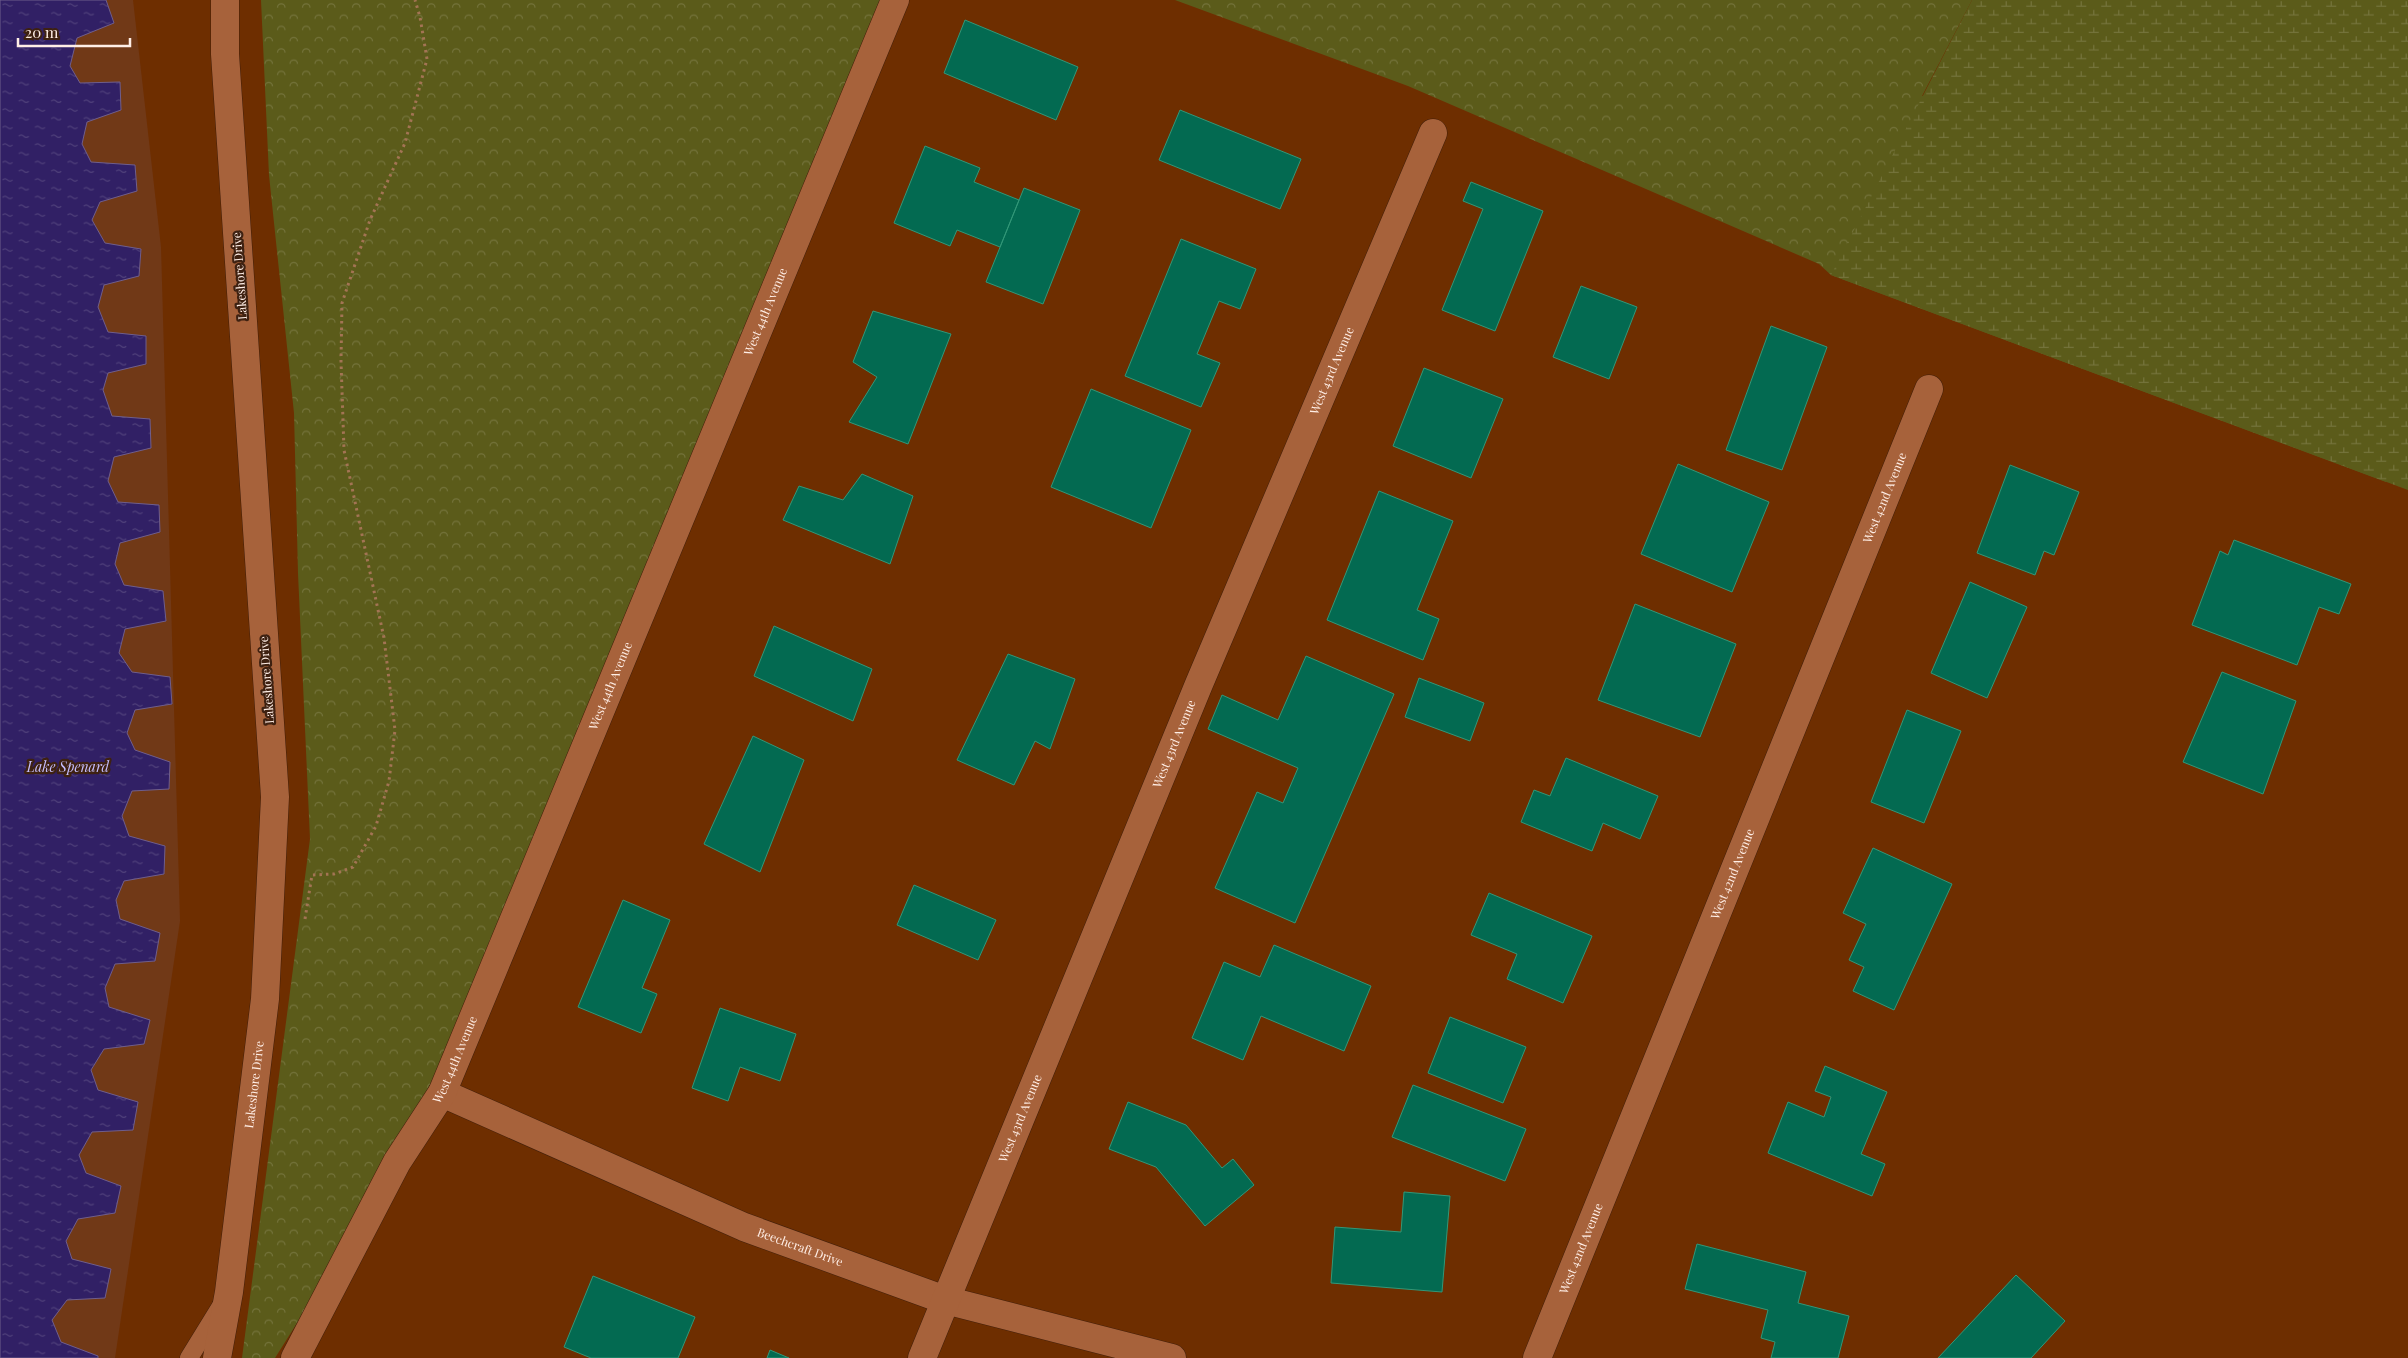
<svg xmlns="http://www.w3.org/2000/svg" width="2408" height="1358" font-family="'Playfair Display',serif">
<defs>
<pattern id="forest-crowns" width="20" height="18" patternUnits="userSpaceOnUse" patternTransform="scale(1.25)"><rect width="20" height="18" fill="#5b5b1a"/><path d="M2 6a3 3 0 1 1 6 0M12 15a3 3 0 1 1 6 0" fill="none" stroke="#74733b"/></pattern>
<pattern id="wetland-marsh" width="20" height="14" patternUnits="userSpaceOnUse" patternTransform="scale(1.25)"><rect width="20" height="14" fill="#5b5b1a"/><path d="M1 5h8M5 5V1M11 12h8M15 12V8" fill="none" stroke="#74733b"/></pattern>
<pattern id="water-ripples" width="26" height="14" patternUnits="userSpaceOnUse" patternTransform="scale(1.25)"><rect width="26" height="14" fill="#312065"/><path d="M2 4q2-2 4 0t4 0M15 11q2-2 4 0t4 0" fill="none" stroke="#50417b"/></pattern>
</defs>
<rect width="100%" height="100%" fill="#6e2e00"/>
<path fill="#713917" d="M0 0H133L161 247 180 921 115 1358H0Z"/>
<path fill="url(#forest-crowns)" d="M261 0H895L442 1093 275 1358H242L310 839 298 573 294 413 269 175Z
M1175 0H1972L1922 96 2408 0 2386 482 1831 275 1819 264 1408 86Z"/>
<path fill="url(#wetland-marsh)" d="M1972 0H2408V490L1831 275Z"/>
<path fill="url(#water-ripples)" stroke="#6f5e8c" d="M0 0H106L114 23 77 38 70 66 80 83 120 82 121 110 87 122 82 144 91 162 135 165 137 191 100 202 92 220 105 243 141 249 139 276 104 285 98 307 108 332 146 336V364L108 373 103 390 112 416 150 419 151 448 114 457 108 481 118 502 159 505 160 532 120 543 115 564 124 585 163 591 166 621 125 629 119 653 132 672 170 677 172 704 135 710 127 733 135 750 170 762 169 789 132 791 122 816 129 836 165 846 164 874 124 881 116 900 120 919 160 933 155 961 115 964 105 988 109 1007 150 1020 144 1044 104 1049 91 1070 98 1090 138 1102 133 1130 92 1132 79 1155 86 1173 121 1186 115 1213 78 1219 66 1241 72 1259 111 1269 105 1298 67 1300 52 1320 61 1342 98 1356V1358H0Z"/>
<path fill="#036a51" stroke="#319778" d="M965 20 1078 67 1056 120 944 73Z
M1180 110 1301 159 1280 209 1159 160Z
M925 146 980 168 974 182 1019 200 1000 247 957 230 950 246 894 223Z
M1471 182 1543 211 1495 331 1442 310 1483 209 1463 201Z
M1024 188 1080 210 1043 304 986 282Z
M1181 239 1256 269 1240 309 1219 301 1197 354 1220 363 1201 407 1125 376Z
M1581 286 1637 307 1609 379 1553 357Z
M873 311 951 334 908 444 849 422 877 377 853 362Z
M1771 326 1827 347 1782 470 1726 450Z
M1424 368 1503 399 1471 478 1393 446Z
M1091 389 1191 430 1151 528 1051 487Z
M1678 464 1769 502 1732 592 1641 554Z
M2010 465 2079 492 2054 555 2044 551 2035 575 1977 553Z
M862 474 913 496 890 564 783 520 799 486 843 500Z
M1379 491 1453 521 1417 610 1439 619 1423 660 1327 620Z
M2234 540 2351 584 2339 614 2319 607 2297 665 2192 625 2220 551 2228 555Z
M1970 582 2027 607 1987 698 1931 673Z
M1635 604 1736 644 1700 737 1598 700Z
M774 626 872 669 853 721 754 676Z
M1008 654 1075 679 1050 749 1035 741 1014 785 957 760Z
M1306 656 1394 694 1295 923 1215 888 1257 792 1283 803 1298 768 1208 729 1222 695 1278 720Z
M2222 672 2296 701 2263 794 2183 762Z
M1419 678 1484 703 1470 741 1405 717Z
M1907 710 1961 731 1924 823 1871 802Z
M753 736 804 760 760 872 704 844Z
M1566 758 1658 796 1640 839 1603 823 1592 851 1521 822 1534 790 1550 796Z
M1873 848 1952 884 1894 1010 1853 991 1864 967 1849 960 1866 924 1843 913Z
M914 885 996 920 978 960 897 925Z
M1489 893 1592 936 1563 1003 1507 979 1517 954 1471 935Z
M623 900 670 920 642 988 657 994 641 1033 578 1007Z
M1274 945 1371 986 1344 1051 1261 1016 1243 1060 1192 1038 1224 962 1260 977Z
M720 1008 796 1034 780 1081 740 1067 728 1101 692 1088Z
M1450 1017 1526 1047 1503 1103 1428 1073Z
M1825 1066 1887 1092 1861 1154 1885 1164 1872 1196 1768 1153 1788 1102 1824 1117 1831 1097 1815 1091Z
M1413 1085 1526 1129 1505 1181 1392 1137Z
M1128 1102 1186 1125 1222 1168 1233 1159 1254 1185 1205 1226 1156 1167 1109 1149Z
M1404 1192 1450 1196 1442 1292 1331 1283 1335 1227 1401 1232Z
M1697 1244 1806 1272 1798 1303 1849 1316 1838 1358H1771L1775 1342 1761 1338 1768 1310 1685 1289Z
M2016 1275 2065 1321 2031 1358H1938Z
M593 1276 695 1317 678 1358H591L564 1347Z
M770 1350 789 1358H767Z"/>
<g fill="none" stroke-linecap="round" stroke-linejoin="round">
<defs>
<path id="lane" d="M189 1358 221 1306"/>
<g id="street">
<path id="s1" d="M442 1093 744 1227 945 1300 1172 1358"/>
<path id="s2" d="M217 1358 229 1292 265 999 275 797 225 54V0"/>
<path id="s3" d="M295 1358 397 1162 442 1093 895 0"/>
<path id="s4" d="M922 1358 1199 684 1433 133"/>
<path id="s5" d="M1537 1358 1929 389"/>
</g>
</defs>
<use href="#lane" stroke="#421f0a" stroke-width="19"/>
<use href="#street" stroke="#421f0a" stroke-width="29"/>
<path stroke="#a37454" stroke-width="3" stroke-dasharray="2.5 4" stroke-linecap="butt" d="M305 919 312 875 334 874 353 867 376 826 389 781 395 730 384 638 344 450 341 361 342 303 370 220 405 143 427 59 420 17 415 0"/>
<use href="#lane" stroke="#a7623b" stroke-width="18"/>
<use href="#street" stroke="#a7623b" stroke-width="28"/>
</g>
<g text-anchor="middle" stroke-width="4.5" stroke-linejoin="round" paint-order="stroke">
<g font-size="12" fill="#ffeee6" stroke="#3e2111">
<text transform="translate(240 276) rotate(-94)" y="4">Lakeshore Drive</text>
<text dy="4" stroke="none"><textPath href="#s3" startOffset="1149">West 44th Avenue</textPath></text>
<text dy="4" stroke="none"><textPath href="#s4" startOffset="1069">West 43rd Avenue</textPath></text>
<text dy="4" stroke="none"><textPath href="#s5" startOffset="928">West 42nd Avenue</textPath></text>
<text transform="translate(267 680) rotate(-94)" y="4">Lakeshore Drive</text>
<text dy="4" stroke="none"><textPath href="#s3" startOffset="744">West 44th Avenue</textPath></text>
<text dy="4" stroke="none"><textPath href="#s4" startOffset="664">West 43rd Avenue</textPath></text>
<text dy="4" stroke="none"><textPath href="#s5" startOffset="522">West 42nd Avenue</textPath></text>
<text dy="4" stroke="none"><textPath href="#s3" startOffset="339">West 44th Avenue</textPath></text>
<text dy="4" stroke="none"><textPath href="#s2" startOffset="276">Lakeshore Drive</textPath></text>
<text dy="4" stroke="none"><textPath href="#s4" startOffset="259">West 43rd Avenue</textPath></text>
<text dy="4" stroke="none"><textPath href="#s1" startOffset="390">Beechcraft Drive</textPath></text>
<text dy="4" stroke="none"><textPath href="#s5" startOffset="118">West 42nd Avenue</textPath></text>
</g>
<g font-size="14" font-style="italic" fill="#c5befd" stroke="#3e2111">
<text x="68" y="772">Lake Spenard</text>
</g>
</g>
<path d="M18 38v8h112v-8" fill="none" stroke="#ffeee6" stroke-width="2.5"/>
<text x="25" y="38" font-size="15" fill="#ffeee6" stroke="#3e2111" stroke-width="4" paint-order="stroke">20 m</text>
</svg>
